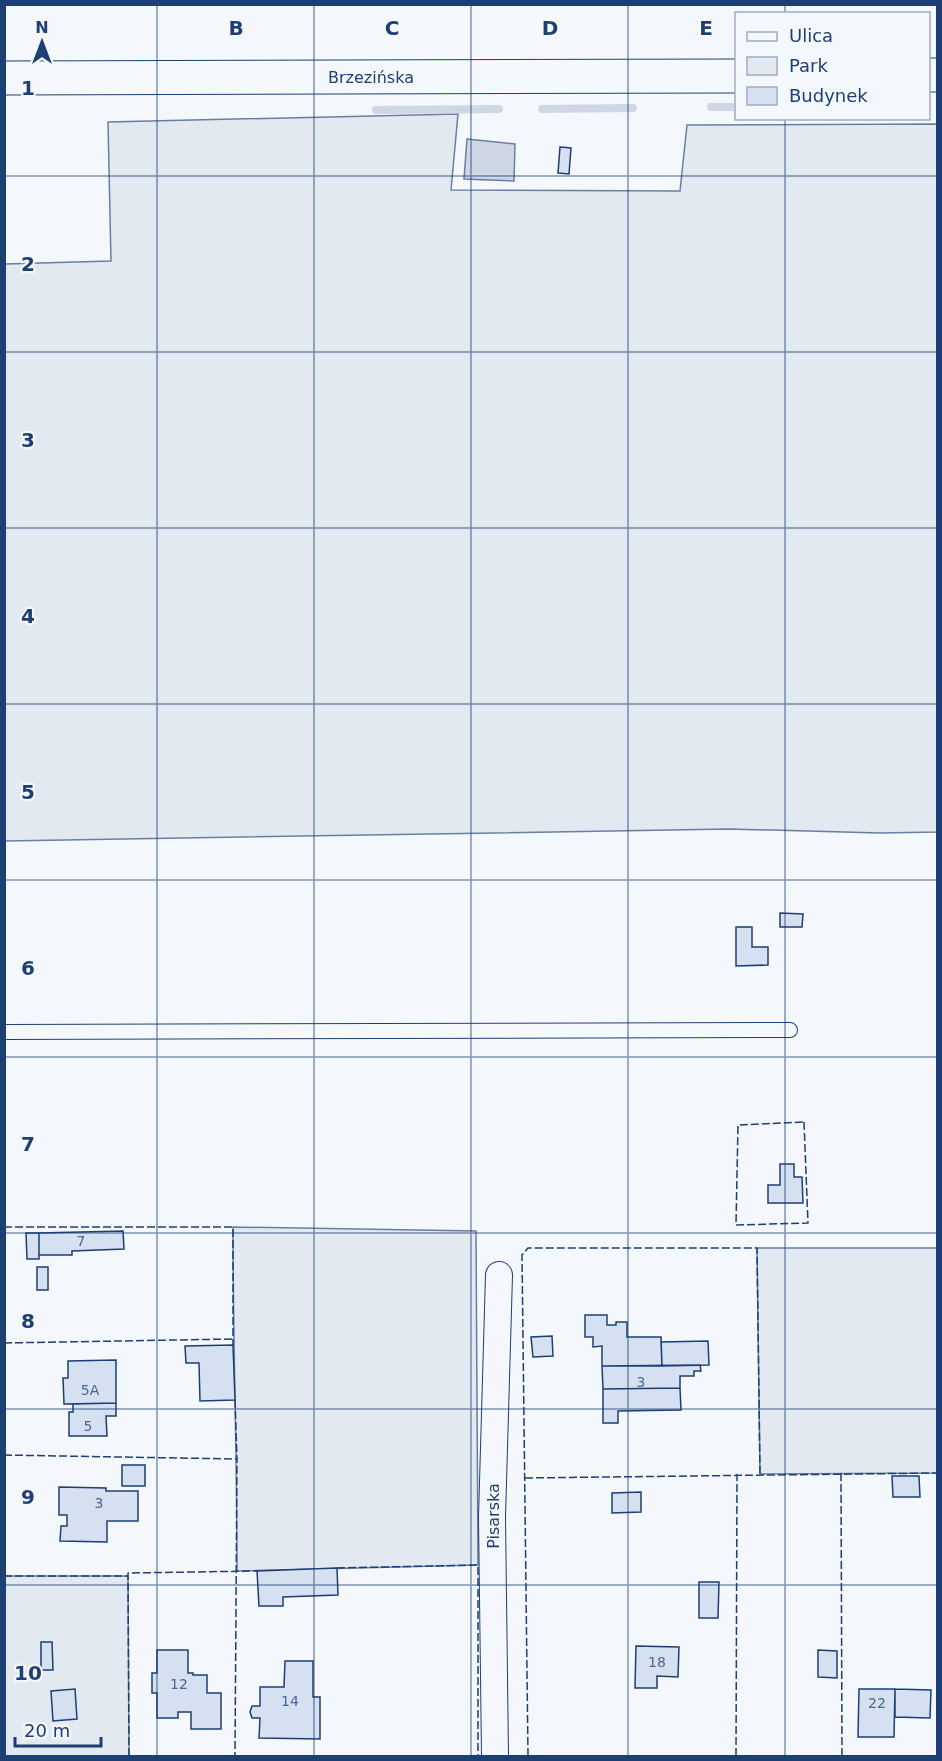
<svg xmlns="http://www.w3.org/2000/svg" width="942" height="1761" font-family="'DejaVu Sans',sans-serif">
<rect width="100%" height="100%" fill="#f4f7fb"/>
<path fill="#e3e9f0" stroke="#687fa3" stroke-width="1.5" d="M458 114 451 190 680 191 687 125 937 124V832L880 833 729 829 5 841V264L111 261 108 122Z
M233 1227 476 1231 478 1565 237 1571C237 1456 233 1342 233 1227Z
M757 1248H937V1473L760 1474Z
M4 1576H128L129 1756H5Z"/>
<path fill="#cfd7e4" stroke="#687fa3" stroke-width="1.5" d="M467 139 515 144 514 181 464 179Z"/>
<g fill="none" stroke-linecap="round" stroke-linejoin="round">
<path stroke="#cfd7e4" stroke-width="8" d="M711 107H736
M542 109 633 108
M376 110 499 109"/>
</g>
<path fill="#d5e0f0" stroke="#1d3f73" stroke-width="1.5" d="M560 147 571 148 569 174 558 173Z
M780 913 803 914 802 927H780Z
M736 927H752V947H768V965L736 966Z
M780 1164H794V1177H802L803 1203H768V1185H780Z
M123 1231 124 1249 72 1251V1255H39V1233Z
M26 1233H39V1259H27Z
M37 1267H48V1290H37Z
M585 1315H607V1325H616V1322H627V1337H661L662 1366H602V1346L593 1347V1337H585Z
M552 1336 553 1356 533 1357 531 1337Z
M708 1341 709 1365 662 1366 661 1342Z
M233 1345 235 1400 200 1401 199 1363H186L185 1346Z
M116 1360V1403L64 1404 63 1378H68V1361Z
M700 1365 701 1371H694V1376H680V1388L603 1389 602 1366Z
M680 1388 681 1410 618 1411V1423H603V1389Z
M116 1403V1416H106L107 1436H69V1412H73V1404Z
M122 1465H145V1486H122Z
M892 1476H919L920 1497H893Z
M59 1487 106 1488V1491H138V1521H107V1542L60 1541 61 1526H67V1515H59Z
M641 1492V1512L612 1513V1493Z
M337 1568 338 1595 283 1597V1606H259L257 1571Z
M699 1582H719L718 1618H699Z
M41 1642H52L53 1670H41Z
M636 1646 679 1647 678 1677 657 1676V1688H635Z
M157 1650H188V1673H193V1675H207V1693H221V1729H191V1712H178V1718H157V1693H152V1673H157Z
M818 1650 837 1651V1678L818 1677Z
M285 1661H313V1697H320V1739L259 1738 260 1718H252L250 1712 252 1706H260V1687H284Z
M75 1689 77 1719 53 1721 51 1691Z
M859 1689H895L894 1737H858Z
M895 1689 931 1690 930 1718 895 1717Z"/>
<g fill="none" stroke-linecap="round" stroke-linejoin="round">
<defs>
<path id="lane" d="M4 1032 790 1030"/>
<path id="street" d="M495 1756 492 1517 499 1275"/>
<path id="primary" d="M928 75H938
M4 78 736 76"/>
</defs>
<use href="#lane" stroke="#1d3f73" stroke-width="16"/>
<use href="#street" stroke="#1d3f73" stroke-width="28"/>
<use href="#primary" stroke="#1d3f73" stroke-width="35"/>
<use href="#lane" stroke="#f4f7fb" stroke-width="14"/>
<use href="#street" stroke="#f4f7fb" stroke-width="26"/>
<use href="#primary" stroke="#f4f7fb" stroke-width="33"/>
<path stroke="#1d3f73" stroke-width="1.5" stroke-dasharray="8 3" stroke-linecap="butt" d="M804 1122 808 1223 736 1225 738 1125Z
M4 1227H233V1345
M4 1343 233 1339
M235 1400 237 1459 235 1756
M4 1455 237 1459
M841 1473 842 1756
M525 1478 938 1473
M337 1568 478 1565V1756
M4 1576H128
M129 1756 128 1573 257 1571
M528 1756 522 1255 528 1248H757L760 1474
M736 1756 737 1474"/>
</g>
<path fill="none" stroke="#1d3f73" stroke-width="1.5" stroke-opacity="0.55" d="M157 4V1756M314 4V1756M471 4V1756M628 4V1756M785 4V14M785 118V1756M4 176H938M4 352H938M4 528H938M4 704H938M4 880H938M4 1057H938M4 1233H938M4 1409H938M4 1585H938"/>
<g text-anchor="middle" stroke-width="4.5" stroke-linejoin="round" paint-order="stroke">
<g font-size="14" fill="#4b6792">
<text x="81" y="1246">7</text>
<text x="641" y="1387">3</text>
<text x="90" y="1395">5A</text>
<text x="88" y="1431">5</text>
<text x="99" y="1508">3</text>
<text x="657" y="1667">18</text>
<text x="179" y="1689">12</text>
<text x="290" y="1706">14</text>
<text x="877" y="1708">22</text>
</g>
<g font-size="16" fill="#1d3f73" stroke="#f4f7fb">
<text x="371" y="83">Brzezińska</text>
<text transform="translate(493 1516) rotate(-90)" y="6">Pisarska</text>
</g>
</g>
<g font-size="20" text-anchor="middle" font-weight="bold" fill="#1d3f73" stroke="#f4f7fb" stroke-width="4.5" stroke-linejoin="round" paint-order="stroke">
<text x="236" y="35">B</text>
<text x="392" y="35">C</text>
<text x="550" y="35">D</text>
<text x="706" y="35">E</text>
<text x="28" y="95">1</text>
<text x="28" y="271">2</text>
<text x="28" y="447">3</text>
<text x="28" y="623">4</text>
<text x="28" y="799">5</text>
<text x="28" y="975">6</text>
<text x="28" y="1151">7</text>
<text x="28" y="1328">8</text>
<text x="28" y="1504">9</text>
<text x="28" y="1680">10</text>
</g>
<rect width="942" height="1761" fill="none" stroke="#1d3f73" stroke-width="12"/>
<rect x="735" y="12" width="195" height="108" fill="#f4f7fb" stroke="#9eadc5" stroke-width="1.5"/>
<rect x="747" y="32" width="30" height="9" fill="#f4f7fb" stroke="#9eadc5" stroke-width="1.5"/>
<text x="789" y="42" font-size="18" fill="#1d3f73">Ulica</text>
<rect x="747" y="57" width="30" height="18" fill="#e3e9f0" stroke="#9eadc5" stroke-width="1.5"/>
<text x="789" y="72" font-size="18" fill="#1d3f73">Park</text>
<rect x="747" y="87" width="30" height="18" fill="#d5e0f0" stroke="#9eadc5" stroke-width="1.5"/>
<text x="789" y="102" font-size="18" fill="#1d3f73">Budynek</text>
<g transform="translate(42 42)" stroke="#f4f7fb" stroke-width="4.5" paint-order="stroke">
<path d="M0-4.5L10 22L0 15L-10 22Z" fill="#1d3f73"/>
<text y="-9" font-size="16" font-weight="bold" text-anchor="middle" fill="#1d3f73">N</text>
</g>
<path d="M15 1737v9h86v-9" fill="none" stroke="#1d3f73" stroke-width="3"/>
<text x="24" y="1737" font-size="18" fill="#1d3f73" stroke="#f4f7fb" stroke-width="4.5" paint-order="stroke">20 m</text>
</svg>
